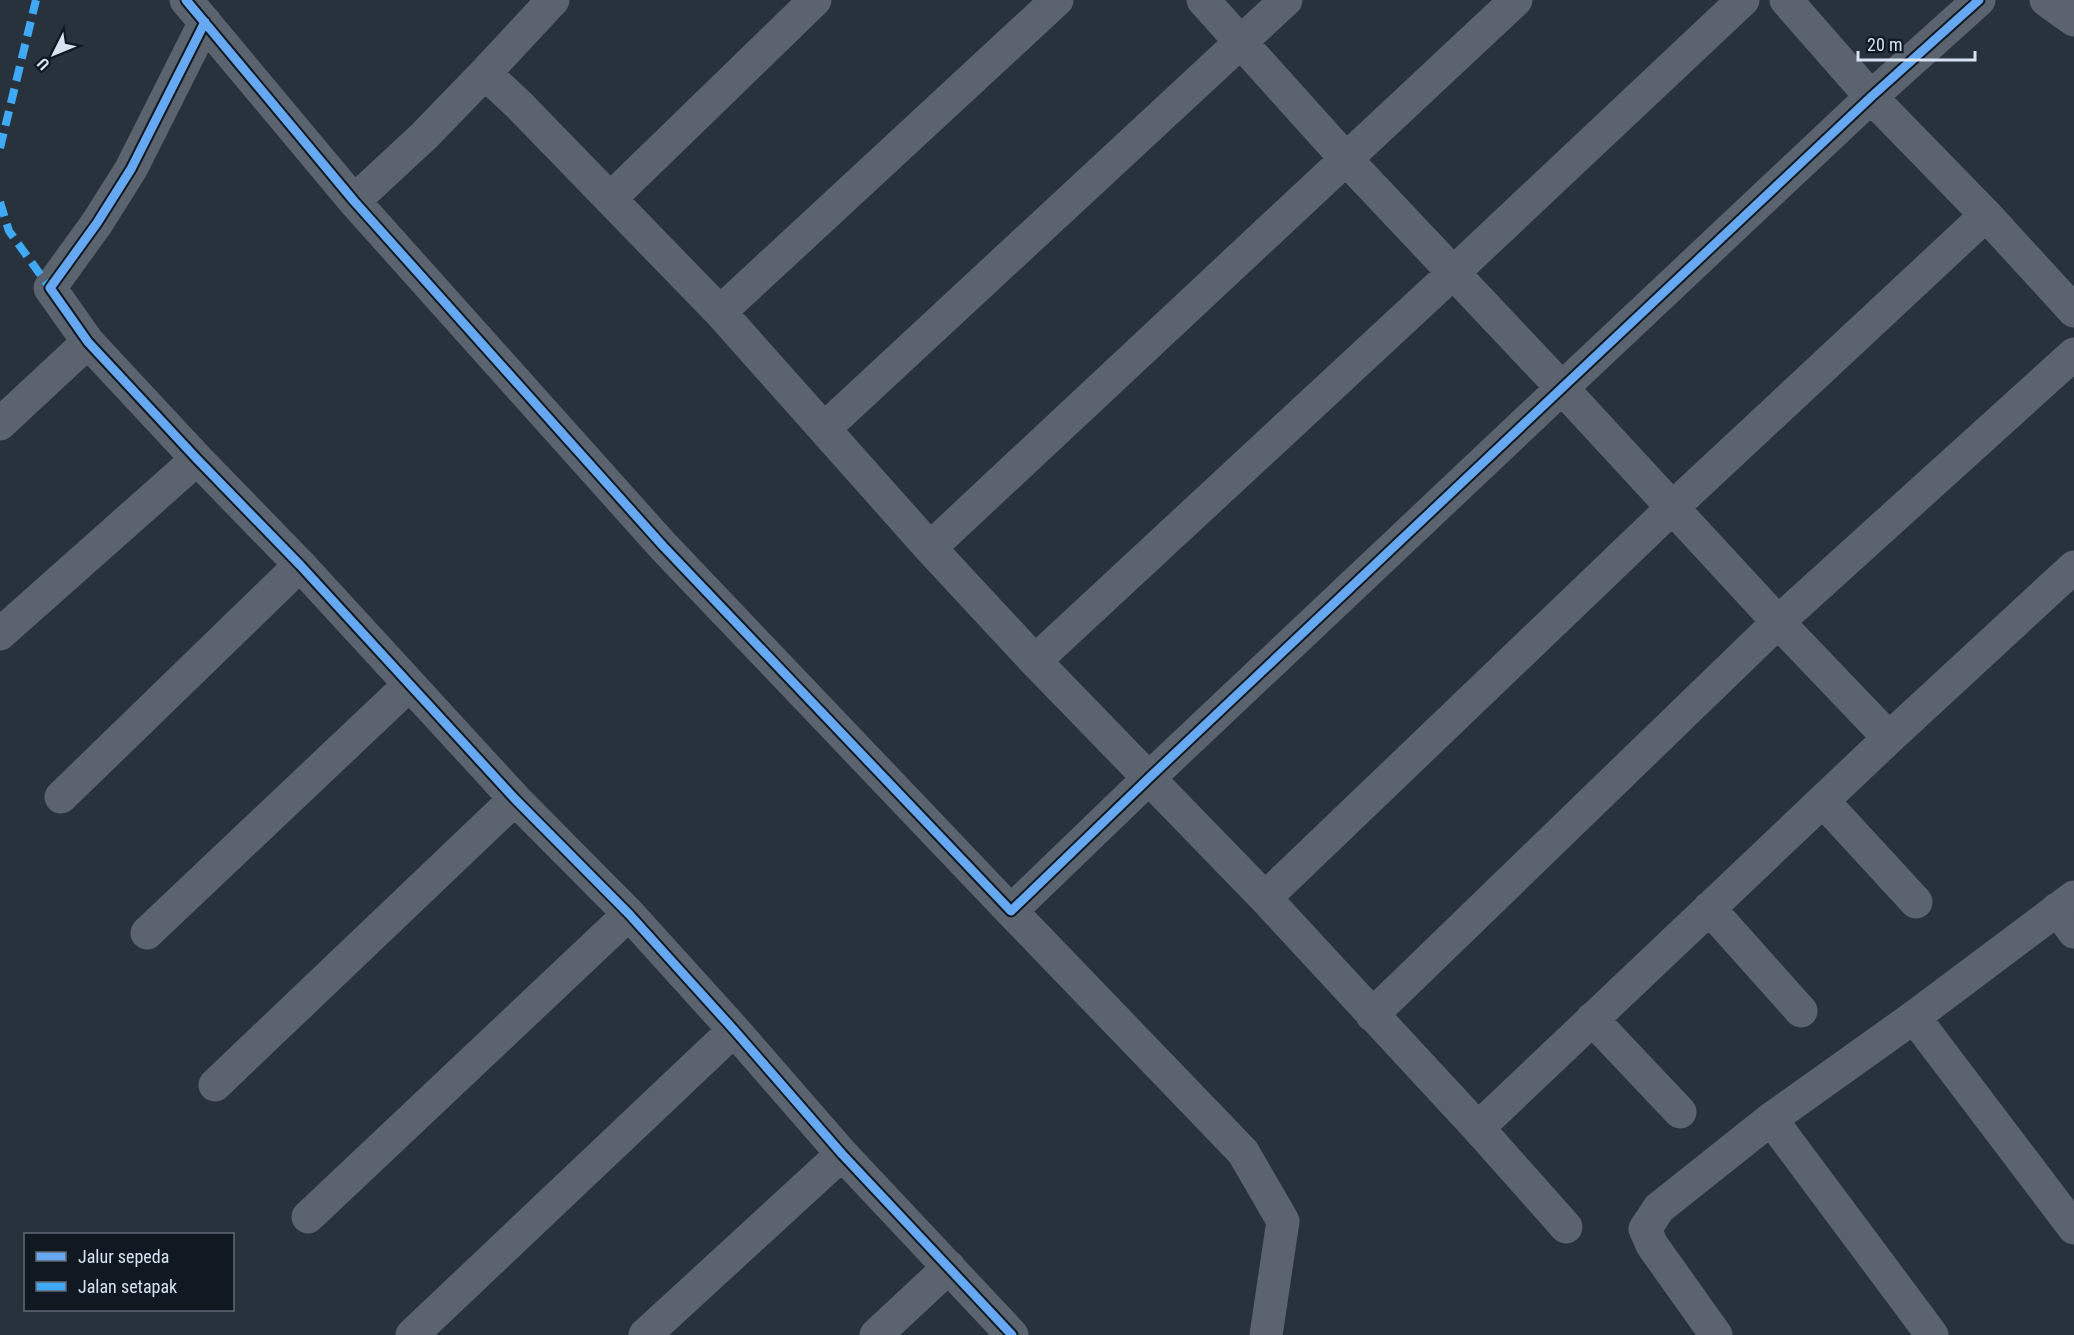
<svg xmlns="http://www.w3.org/2000/svg" width="2074" height="1335" font-family="'Roboto Condensed',sans-serif">
<rect width="100%" height="100%" fill="#27323d"/>
<g fill="none" stroke-linecap="round" stroke-linejoin="round">
<path stroke="#5b646e" stroke-width="33" d="M186 0 354 201 663 546 1011 911 1149 778 1562 388 1871 97 1979 0
M1203 0 1346 159 1562 388 1778 622 1889 738
M1786 0 1871 97 1986 215 2074 311
M2046 0 2074 20
M205 22 131 169 97 223 50 288 88 342 197 459 300 565 515 799 629 914 734 1030 842 1154 1012 1335
M485 73 553 0
M610 199 815 0
M354 201 424 136 485 73 519 105 720 312 930 548 1035 661 1265 898 1478 1128 1889 738 2074 567
M720 312 1057 0
M0 424 88 342
M825 428 1286 0
M930 548 1516 0
M0 634 197 459
M1035 661 1453 273 1743 0
M61 797 300 565
M1823 801 1916 902
M1265 898 1672 508 1986 215
M1709 908 1801 1011
M2057 909 2074 932
M1011 911 1243 1152 1283 1221 1266 1335
M147 933 409 685
M1372 1015 1778 622 2074 354
M1914 1017 2074 1228
M1592 1019 1680 1112
M215 1085 515 799
M1771 1119 1932 1335
M1478 1128 1566 1227
M308 1217 629 914
M412 1335 734 1030
M645 1335 842 1154
M876 1335 949 1267
M1716 1335 1652 1245 1645 1229 1659 1208 1771 1119 1914 1017 2074 897"/>
<path stroke="#3fa9f5" stroke-width="8" stroke-dasharray="15 8" stroke-linecap="butt" d="M0 148 36 0
M0 202 9 231 50 288"/>
<defs>
<path id="cycleway" d="M186 0 354 201 663 546 1011 911 1149 778 1562 388 1871 97 1979 0
M205 22 131 169 97 223 50 288 88 342 197 459 300 565 515 799 629 914 734 1030 842 1154 1012 1335"/>
</defs>
<use href="#cycleway" stroke="#101822" stroke-width="13"/>
<use href="#cycleway" stroke="#66a8f1" stroke-width="9"/>
</g>
<rect x="24" y="1233" width="210" height="78" fill="#101822" stroke="#606975" stroke-width="1.5"/>
<rect x="36" y="1252" width="30" height="9" fill="#66a8f1" stroke="#606975" stroke-width="1.5"/>
<text x="78" y="1263" font-size="18" fill="#d7e3f1">Jalur sepeda</text>
<rect x="36" y="1282" width="30" height="9" fill="#3fa9f5" stroke="#606975" stroke-width="1.5"/>
<text x="78" y="1293" font-size="18" fill="#d7e3f1">Jalan setapak</text>
<g transform="translate(54 54) rotate(227)" stroke="#101822" stroke-width="4.5" paint-order="stroke">
<path d="M0-4.5L10 22L0 15L-10 22Z" fill="#d7e3f1"/>
<text y="-9" font-size="16" font-weight="bold" text-anchor="middle" fill="#d7e3f1">U</text>
</g>
<path d="M1858 51v9h117v-9" fill="none" stroke="#d7e3f1" stroke-width="3"/>
<text x="1867" y="51" font-size="18" fill="#d7e3f1" stroke="#101822" stroke-width="4.5" paint-order="stroke">20 m</text>
</svg>
